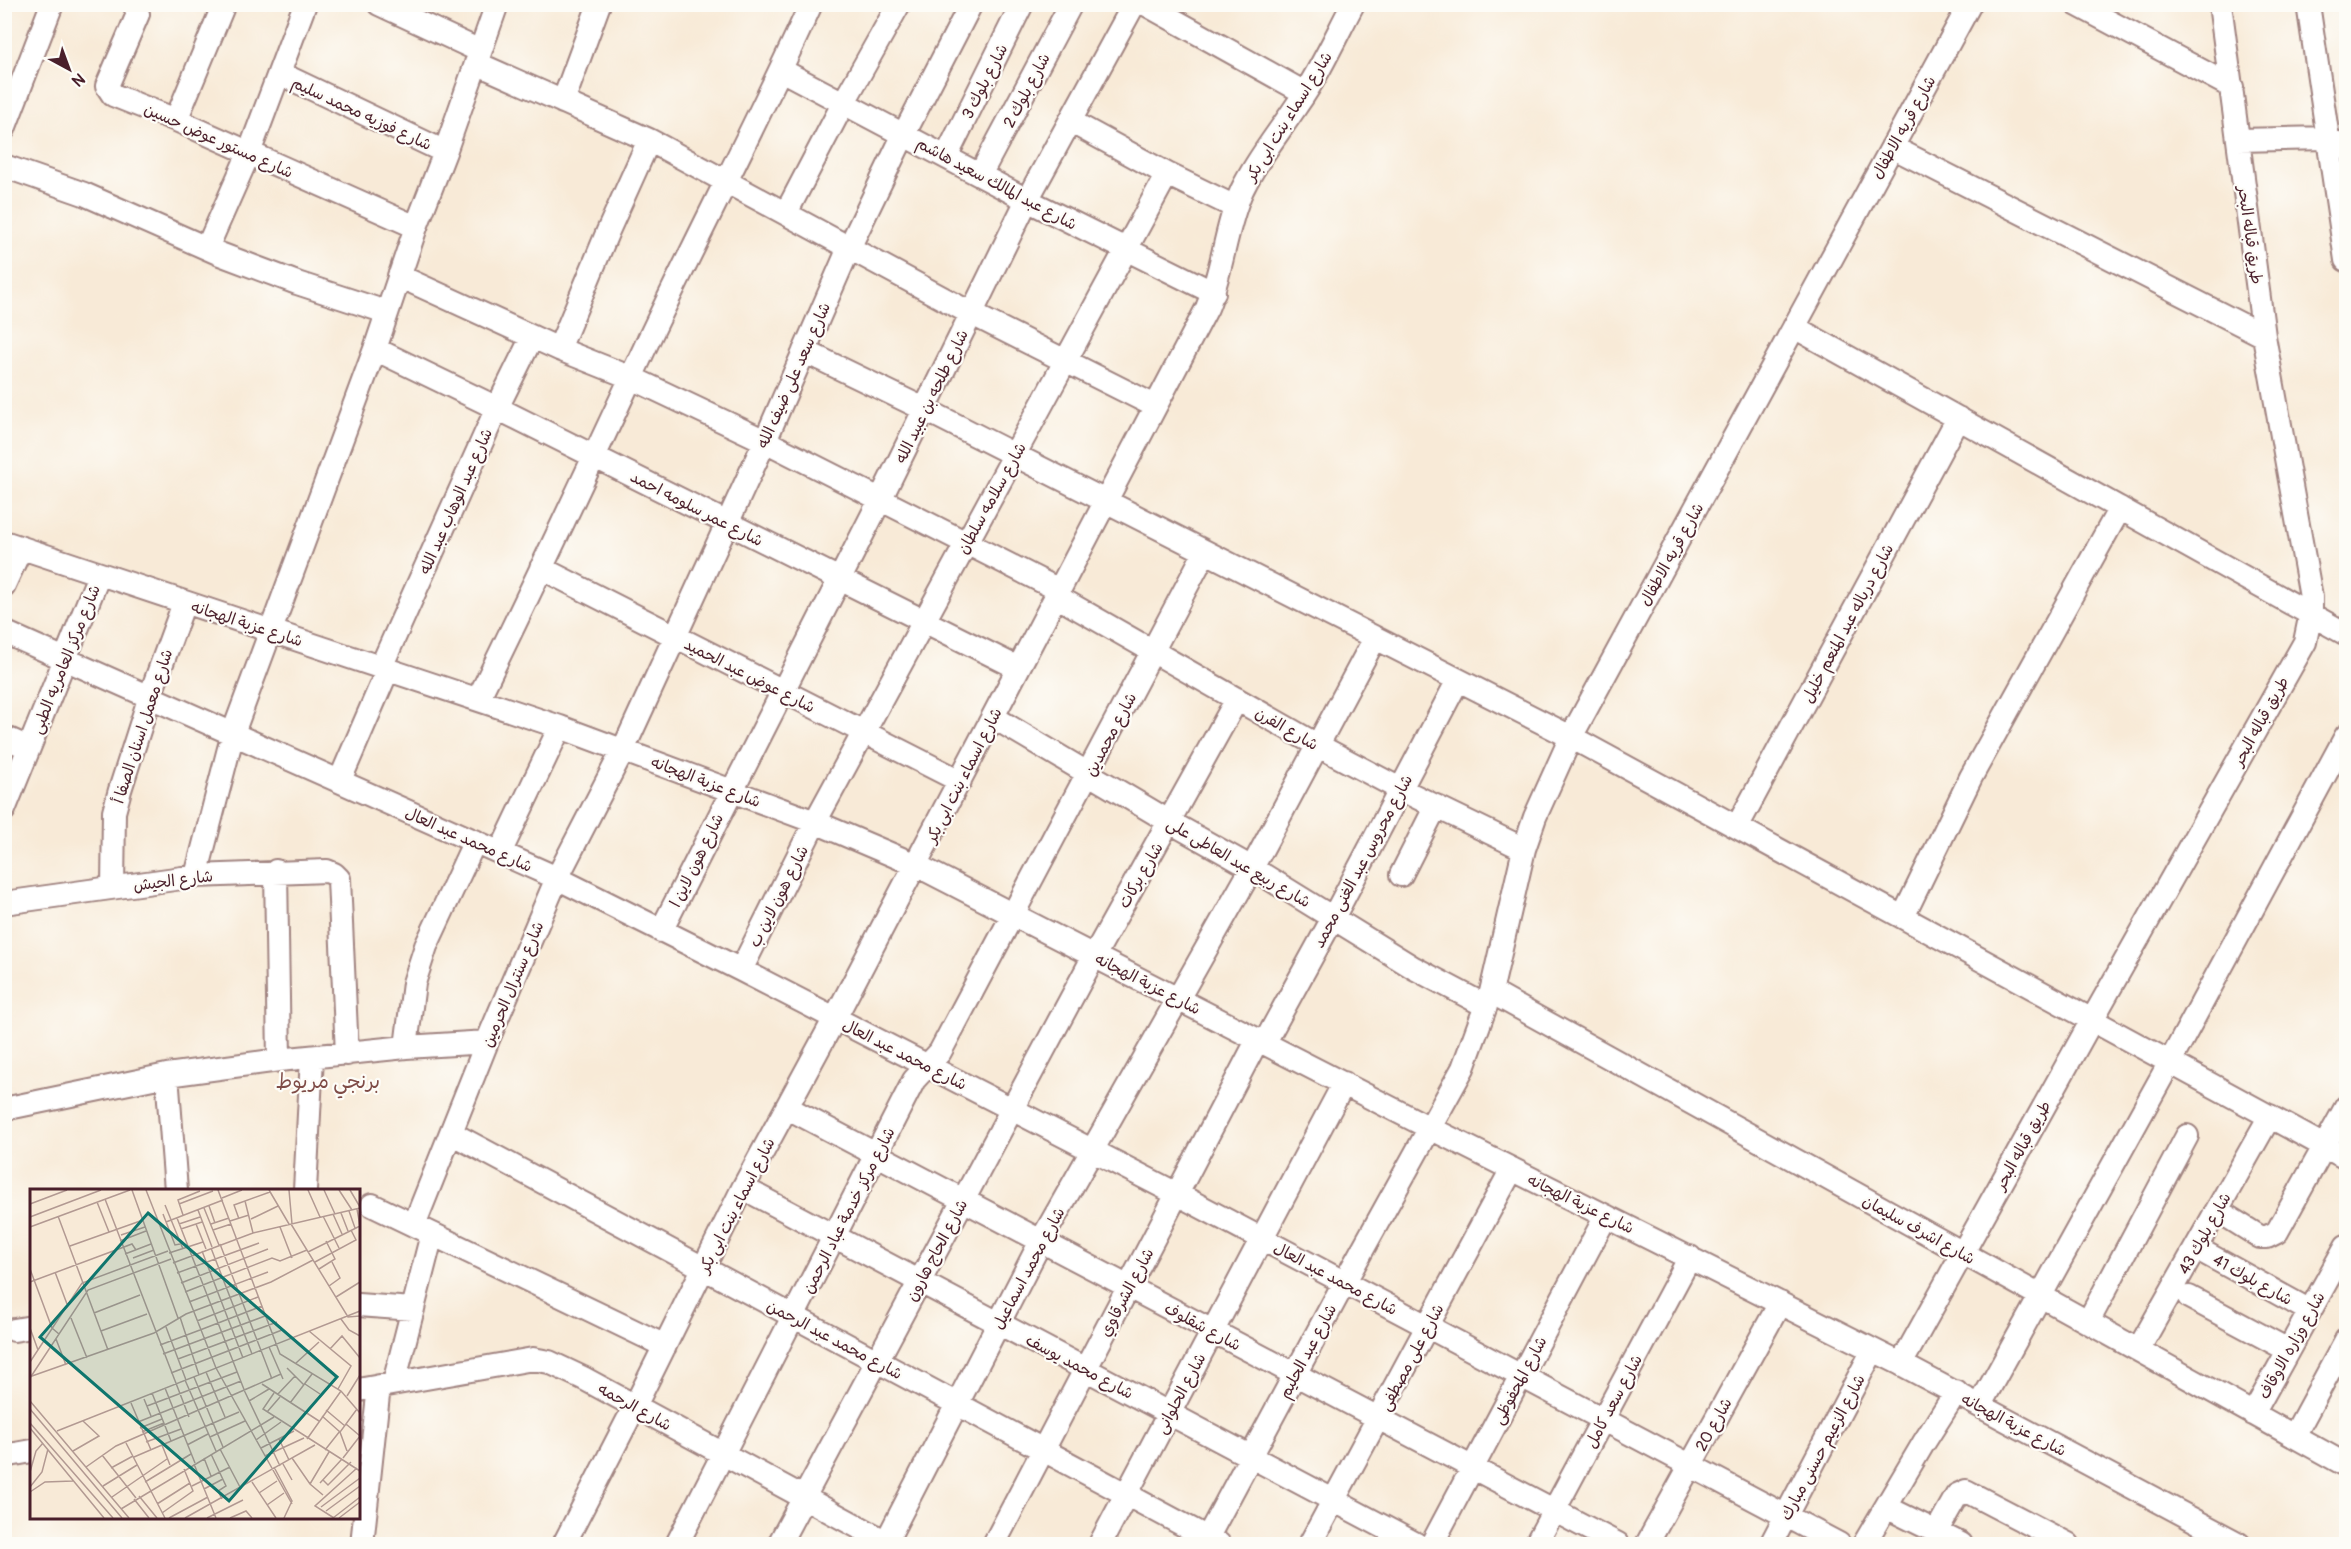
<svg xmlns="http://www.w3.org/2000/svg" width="2351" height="1549" font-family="Pangolin,'Playpen Sans Arabic',sans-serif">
<rect width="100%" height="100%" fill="#fdfcf7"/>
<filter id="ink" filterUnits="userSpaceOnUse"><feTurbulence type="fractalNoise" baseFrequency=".0167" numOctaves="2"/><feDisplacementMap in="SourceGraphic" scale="12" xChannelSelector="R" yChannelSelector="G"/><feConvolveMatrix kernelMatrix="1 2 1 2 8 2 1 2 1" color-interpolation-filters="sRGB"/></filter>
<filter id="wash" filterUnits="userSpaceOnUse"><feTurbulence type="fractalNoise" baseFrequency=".008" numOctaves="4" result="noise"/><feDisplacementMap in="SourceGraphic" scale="24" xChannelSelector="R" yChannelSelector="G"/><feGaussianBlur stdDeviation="1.35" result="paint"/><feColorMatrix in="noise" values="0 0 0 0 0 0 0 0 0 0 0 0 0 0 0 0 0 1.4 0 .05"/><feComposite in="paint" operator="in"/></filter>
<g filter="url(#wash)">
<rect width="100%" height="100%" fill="#f8ead7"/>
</g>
<g filter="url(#ink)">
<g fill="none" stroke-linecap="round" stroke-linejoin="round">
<defs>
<path id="minor" d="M134 4 138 14 107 86 113 95 176 120 416 227
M379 4 480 51
M1145 4 1305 93
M2076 4 2232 87
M2308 4 2346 260
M476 63 649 140 972 314 1155 406
M781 70 1027 200 1214 293
M279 73 445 152
M563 102 599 4
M176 120 224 4
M1070 121 1167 174 1235 207
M4 129 52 4
M2238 140 2328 138 2346 148
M1892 147 2264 336
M946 157 1022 4
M4 166 84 194 220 254 297 283 386 312
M980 175 1071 4
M786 213 844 102 899 4
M207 248 249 153 305 4
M399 276 559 349 632 378 765 441 1059 590
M1794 327 2346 634
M375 349 497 408 1018 668
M559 349 608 231 649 140
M804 351 924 409 1571 737 2346 1158
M4 542 560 727 815 822 916 865 1430 1128 1901 1364 2239 1544
M541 568 960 781
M4 585 21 548
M1056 596 1317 745 1400 789 1524 849
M4 632 557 878 741 970 1177 1194 1839 1544
M381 667 497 408 532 337
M478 699C537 580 593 459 649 339 702 227 760 117 811 4
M993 717 1170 822 1252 868 1414 968 1486 1006
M4 737 29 748
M340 780 388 669
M4 810 99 575
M1737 827 1958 418
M500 853 560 727
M276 871 279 1060
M1401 875 1436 806
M196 876 233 733 375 349 416 227 445 152 497 4
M113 887 114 812 120 790 150 696 184 603
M4 903 196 876 327 871 334 874 339 879 347 1054
M1903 917 1971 777 2120 508
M661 931 881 498 1027 200 1134 4
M741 970 815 822 1167 174
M1491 992 2346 1465
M1265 1042 1333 918 1458 680
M406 1047 414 983 426 946 475 841
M167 1075 176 1190
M788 1108 1618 1544
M4 1109 167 1075 279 1060 406 1047 487 1042
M451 1133 1219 1544
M743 1188 1416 1544
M305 1190 312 1057
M372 1205 665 1346
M2217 1210 2260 1237H2267L2277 1232 2346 1107
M414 1225 487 1042 557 878 623 750 765 441 849 248 904 134 971 4
M2196 1248 2310 1311
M2189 1297 2288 1350
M358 1305 413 1309
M2088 1322 2187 1136
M14 1330 32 1327
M2138 1350 2270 1116
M1901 1364 2092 1020 2305 642 2311 613V597L2264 336 2220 4
M394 1383 432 1234
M358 1390 533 1359 549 1362 583 1378 890 1544
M1980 1405 2170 1062 2346 736
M2253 1414 2346 1246
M2294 1436 2346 1340
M4 1456 32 1451
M1886 1507 1961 1544
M1936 1532 1957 1495 1966 1491 2068 1544
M886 1542 1041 1241 1252 868 1375 638
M362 1544 379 1386
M564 1544 635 1406 743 1188 835 1018 1207 308C1223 270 1225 228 1242 190 1257 159 1278 134 1297 105 1319 74 1335 38 1353 4
M677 1544 914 1080 940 1052 1205 552
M779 1544 1094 956 1237 699
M994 1544 1258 1039
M1100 1544 1344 1083
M1204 1544 1344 1283 1463 1068 1491 992 1524 849 1535 817 1571 737 1970 4
M1310 1544 1512 1169
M1432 1544 1606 1216
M1536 1544 1690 1257
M1647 1544 1780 1303
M1771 1544 1873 1350
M1864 1544 1923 1444 1956 1392"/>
</defs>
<use href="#minor" stroke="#a18481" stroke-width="26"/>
<use href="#minor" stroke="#fff" stroke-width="22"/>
</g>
</g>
<g text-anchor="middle" stroke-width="4.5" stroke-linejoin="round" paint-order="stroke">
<g font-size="16" fill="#4a1f2b" stroke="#fdfcf7">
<text transform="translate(984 81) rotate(-63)" y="6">شارع بلوك 3</text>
<text transform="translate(1026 90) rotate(-62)" y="6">شارع بلوك 2</text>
<text transform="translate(362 113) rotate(25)" y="6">شارع فوزيه محمد سليم</text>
<text transform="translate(1288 116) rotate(-58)" y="6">شارع اسماء بنت ابى بكر</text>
<text transform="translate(1903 127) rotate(-61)" y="6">شارع قريه الاطفال</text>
<text transform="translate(219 140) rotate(24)" y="6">شارع مستور عوض حسين</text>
<text transform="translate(997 183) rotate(28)" y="6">شارع عبد المالك سعيد هاشم</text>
<text transform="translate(2251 235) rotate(82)" y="6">طريق قباله البحر</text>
<text transform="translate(793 375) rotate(-66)" y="6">شارع سعد على ضيف الله</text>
<text transform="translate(931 396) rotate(-64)" y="6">شارع طلحه بن عبيد الله</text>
<text transform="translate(991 498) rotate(-61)" y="6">شارع سلامه سلطان</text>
<text transform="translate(455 501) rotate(-66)" y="6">شارع عبد الوهاب عبد الله</text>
<text transform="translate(697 508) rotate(27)" y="6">شارع عمر سلومه احمد</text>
<text transform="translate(1671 554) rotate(-61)" y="6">شارع قريه الاطفال</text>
<text transform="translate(247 623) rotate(18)" y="6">شارع عزبة الهجانه</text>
<text transform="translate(1847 623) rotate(-62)" y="6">شارع درباله عبد المنعم خليل</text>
<text transform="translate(65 659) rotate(-68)" y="6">شارع مركز العامريه الطبى</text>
<text transform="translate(750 675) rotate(27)" y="6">شارع عوض عبد الحميد</text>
<text transform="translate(2260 721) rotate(-61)" y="6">طريق قباله البحر</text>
<text transform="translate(142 726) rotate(-72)" y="6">شارع معمل اسنان الصفا أ</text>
<text transform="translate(1287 728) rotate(30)" y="6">شارع الفرن</text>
<text transform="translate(1110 734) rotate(-62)" y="6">شارع محمدين</text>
<text transform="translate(963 775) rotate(-63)" y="6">شارع اسماء بنت ابى بكر</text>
<text transform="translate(706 781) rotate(21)" y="6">شارع عزبة الهجانه</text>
<text transform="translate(469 839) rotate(24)" y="6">شارع محمد عبد العال</text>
<text transform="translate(696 860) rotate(-64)" y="6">شارع هون لاين ا</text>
<text transform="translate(1362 861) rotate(-62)" y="6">شارع محروس عبد الغنى محمد</text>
<text transform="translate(1239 862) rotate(30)" y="6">شارع ربيع عبد العاطى على</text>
<text transform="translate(1140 875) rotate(-60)" y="6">شارع بركات</text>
<text transform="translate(173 880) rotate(-7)" y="6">شارع الجيش</text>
<text transform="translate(778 896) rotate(-63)" y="6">شارع هون لاين ب</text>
<text transform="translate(1148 983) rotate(27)" y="6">شارع عزبة الهجانه</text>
<text transform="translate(512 984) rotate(-67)" y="6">شارع سنترال الحرمين</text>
<text transform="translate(905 1054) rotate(27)" y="6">شارع محمد عبد العال</text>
<text transform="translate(2022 1145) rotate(-61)" y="6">طريق قباله البحر</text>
<text transform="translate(1581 1203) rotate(26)" y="6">شارع عزبة الهجانه</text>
<text transform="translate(736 1205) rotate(-63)" y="6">شارع اسماء بنت ابى بكر</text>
<text transform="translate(848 1210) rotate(-63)" y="6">شارع مركز خدمة عباد الرحمن</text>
<text transform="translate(1919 1229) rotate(29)" y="6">شارع اشرف سليمان</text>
<text transform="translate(2204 1233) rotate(-61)" y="6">شارع بلوك 43</text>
<text transform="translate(936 1250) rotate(-62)" y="6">شارع الحاج هارون</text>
<text transform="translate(1028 1268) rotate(-62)" y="6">شارع محمد اسماعيل</text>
<text transform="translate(1336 1278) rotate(28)" y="6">شارع محمد عبد العال</text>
<text transform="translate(2253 1279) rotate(29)" y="6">شارع بلوك 41</text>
<text transform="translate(1126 1292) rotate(-62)" y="6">شارع الشرقاوي</text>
<text transform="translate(1203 1326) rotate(28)" y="6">شارع شقلوف</text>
<text transform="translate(835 1339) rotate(28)" y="6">شارع محمد عبد الرحمن</text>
<text transform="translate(2291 1345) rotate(-61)" y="6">شارع وزاره الاوقاف</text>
<text transform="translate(1307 1351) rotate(-62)" y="6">شارع عبد الحليم</text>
<text transform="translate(1411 1357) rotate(-62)" y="6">شارع على مصطفى</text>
<text transform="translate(1080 1366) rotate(28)" y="6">شارع محمد يوسف</text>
<text transform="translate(1519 1380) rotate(-62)" y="6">شارع المحفوظى</text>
<text transform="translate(1180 1393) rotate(-62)" y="6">شارع الحلوانى</text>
<text transform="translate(1613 1401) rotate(-62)" y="6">شارع سعد كامل</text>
<text transform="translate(635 1406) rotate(29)" y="6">شارع الرحمه</text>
<text transform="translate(1713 1424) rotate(-61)" y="6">شارع 20</text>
<text transform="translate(2014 1424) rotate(28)" y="6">شارع عزبة الهجانه</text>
<text transform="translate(1822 1447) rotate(-62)" y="6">شارع الزعيم حسنى مبارك</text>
</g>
<g font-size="20" fill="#7f4c47" stroke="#fdfcf7">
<text x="328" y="1088">برنجي مريوط</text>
</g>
</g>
<g transform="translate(30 1189)">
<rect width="330" height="330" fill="#f8ead7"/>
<path fill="none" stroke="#b29992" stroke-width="1.5" d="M102 1 148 129M116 1 186 179 262 315M188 1 250 165 311 202 330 224M239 1 259 35M259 1 262 35M278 1 290 28M294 1 305 25M309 1 322 21M320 1 330 18M192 9 212 1M75 10 159 228M215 12 223 44M67 13 79 43M0 15 37 1M149 15 183 2M135 16 153 60M179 17 185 34M174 19 189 56M168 21 182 58M319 22 325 39M311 24 318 42M133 25 145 56 150 55M303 25 312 45M153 26 148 11 170 2M28 27 78 161M293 27 309 59M0 28 71 1M147 29 215 203 250 277M209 30 204 16 240 3M221 30 248 17M200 32 219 26M136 33 193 11M149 35 170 28M166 35 176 60M181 35 199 29M261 35 318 128 330 127M0 38 100 1M250 38 262 69M151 40 172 33M183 41 201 35M91 46 115 38M90 52 116 42M190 55 242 190M40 57 113 31M181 59 222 165M172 62 213 169M278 63 330 37 327 20M139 64 173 53M95 65 121 55M103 69 124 61M285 73 326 51 321 41M143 74 223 44 330 19M0 80 22 139 29 145M289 80 305 70 296 52M25 83 37 115M147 84 229 54M0 93 102 55 106 61M151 94 238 60M299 97 310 89 302 73M155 103 242 69 250 72 277 61M306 108 330 93M159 113 238 83M64 124 110 106M150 128 169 186M41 129 57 169M311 130 319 141 330 147M167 132 228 108M136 138 156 191M0 139 8 161M170 141 232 117M71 142 117 125M279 142 321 177 308 200M26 150 36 176M130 156 170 141M239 158 253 190M300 160 312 147 330 169M133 165 235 127M148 170 247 133M0 173 52 94 138 62M266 174 289 153M257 179 274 196M176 183 195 228M141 184 252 141M2 187 124 144 156 125 241 93 283 71M164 188 193 258M0 189 58 101 141 70M155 191 186 262M232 195 289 232M275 195 290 205M135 199 165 274M122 204 141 252M244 204 233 220 330 282M248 205 265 187M317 207 330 186M114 210 121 227M0 212 99 329M219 212 239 200M101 214 121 261M260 214 282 185M117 217 207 183M0 220 92 329M296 221 315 237M237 223 250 208M292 227 310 243M108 233 211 192M0 234 83 329M316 235 330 247M0 239 74 329M110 239 132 230M27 242 330 122M112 243 134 234M180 248 215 232M249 250 259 271M277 250 311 202M226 251 251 233M116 253 151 240M96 254 135 329M132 256 140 276M157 256 178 245M231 259 264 242M190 260 211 300M295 261 310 242M43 262 69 247 53 232M317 262 310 243 327 220M181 265 196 297 188 302 192 310M72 266 106 309M235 267 274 249M104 268 209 223M174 269 181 287M262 269 280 295 293 306M313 269 330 247M164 275 186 329M253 275 262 291M56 278 86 257 251 185M244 278 262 312 254 329M81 279 103 267M0 283 6 262 13 254M293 291 298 296 321 273M115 293 161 265M222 293 246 329M290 294 312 270M280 295 299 263M73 297 107 276M162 297 200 278M0 298 12 283 18 260M174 300 193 290M0 303 15 293 43 292M229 304 247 292M109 307 127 329M82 308 137 270M104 310 119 329M127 315 160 294M237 316 254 304M291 318 330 289M91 320 244 228M296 322 330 297M132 324 163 302 154 280M139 329 178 308M155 329 285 256M177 329 213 311M200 329 216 322 222 329M303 329 330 308M304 329 285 317 327 279M309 329 330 313"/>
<path fill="#0f766e" fill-opacity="0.15" stroke="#0f766e" stroke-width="3" d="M118 24 307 188 199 312 10 148Z"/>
<rect width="330" height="330" fill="none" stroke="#4a1f2b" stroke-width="3"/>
</g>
<rect width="2351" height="1549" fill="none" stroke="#fdfcf7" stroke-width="24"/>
<g transform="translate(69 69) rotate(139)" stroke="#fdfcf7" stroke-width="4.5" paint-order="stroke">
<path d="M0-4.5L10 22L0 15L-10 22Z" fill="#4a1f2b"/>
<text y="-9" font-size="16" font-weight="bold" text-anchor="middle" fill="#4a1f2b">N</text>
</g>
</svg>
